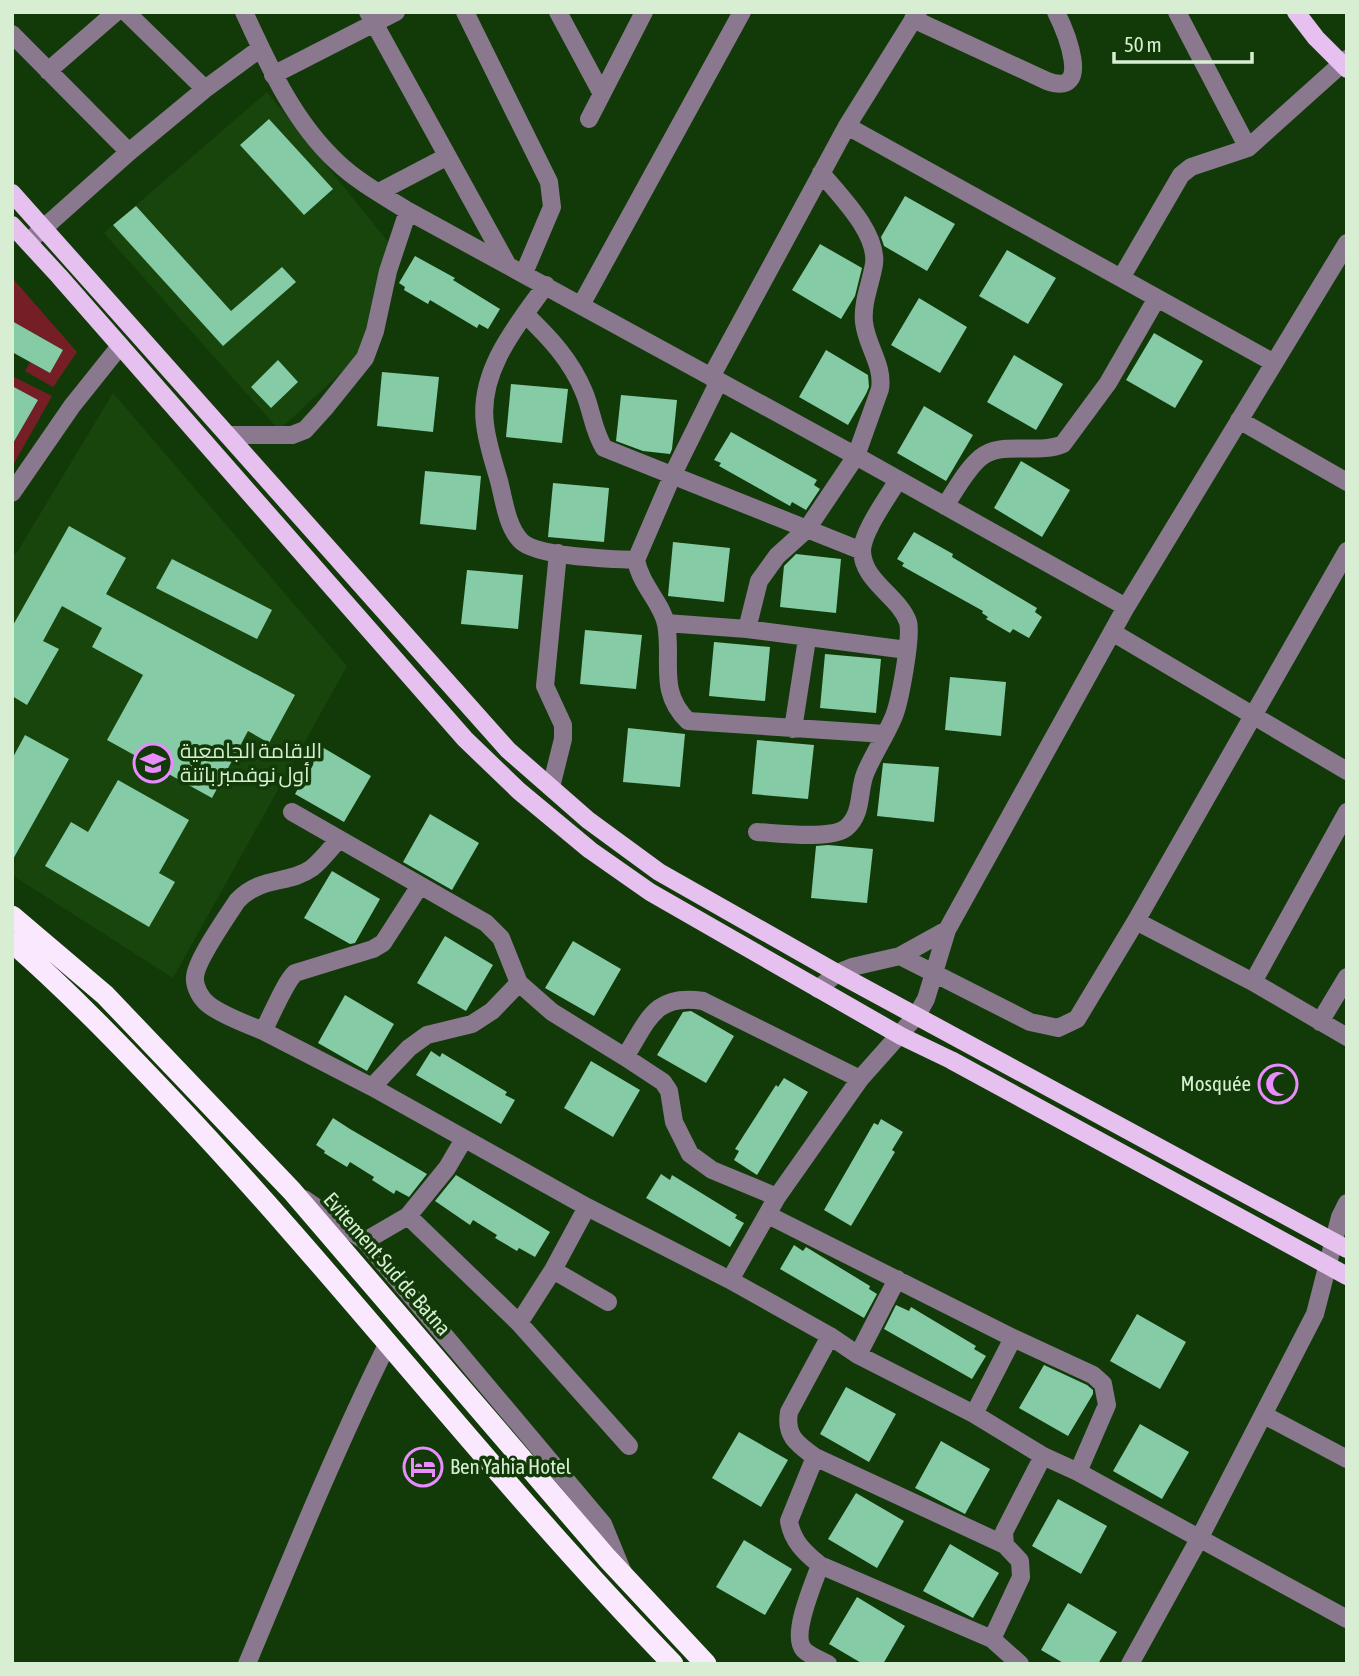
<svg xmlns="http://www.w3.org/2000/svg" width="1359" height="1676" font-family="'Asap Condensed',Cairo,sans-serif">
<rect width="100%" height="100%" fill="#123a08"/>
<path fill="#18450c" d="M267 92 393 248 358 357 279 430 104 233Z
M113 393 347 666 173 978 12 875V868L16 861 12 859V552L16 554Z"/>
<path fill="#751e26" d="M14 280 77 352 53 387 25 371 30 362 50 373 63 350 12 321V284Z
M12 376 52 396 12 467V445L38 400 12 392Z"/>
<path fill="#85cba6" d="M269 119 333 189 304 215 240 145Z
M905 196 955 224 927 271 884 246 881 237Z
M136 206 231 311 282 267 296 282 223 346 113 225Z
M820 244 862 268 855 296 841 319 792 290Z
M1007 250 1056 278 1028 324 979 296Z
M415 256 455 278 453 280 500 309 488 329 479 324 477 328 430 300 428 304 404 290 405 287 399 283Z
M919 298 967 327 940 373 891 345Z
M12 321 63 350 50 373 12 352Z
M1154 333 1203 361 1175 408 1126 380Z
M826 350 868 375 869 387 866 394 848 425 799 397Z
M1014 355 1063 384 1036 430 987 402Z
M278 360 298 382 271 408 251 387Z
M382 372 439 377 433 432 377 426Z
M511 384 568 389 562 443 506 437Z
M12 386 38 400 12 445Z
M621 395 677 400 672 449 670 454 643 451 616 441Z
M924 406 973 435 946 481 897 453Z
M731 432 817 480 814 485 820 489 806 510 792 502 790 506 719 466 721 463 714 460Z
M1021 461 1070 490 1042 537 994 508Z
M425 471 481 476 476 530 420 524Z
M553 483 609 488 604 542 548 537Z
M69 526 126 558 106 594 295 695 269 743 248 731 212 798 107 740 143 675 92 647 102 628 62 606 43 641 59 649 27 705 12 696V627Z
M914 532 953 554 952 557 975 571 1037 608 1035 612 1042 617 1029 638 1013 629 1010 633 986 619 988 617 982 613 983 611 902 566 904 563 897 559Z
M673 542 730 548 724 602 668 596Z
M796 554 841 559 836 613 780 607 784 566Z
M172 559 272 610 257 639 156 588Z
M467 570 523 575 518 629 461 624Z
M585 630 642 635 636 689 580 684Z
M714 642 770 647 765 701 709 696Z
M825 654 881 659 876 713 820 708Z
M950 677 1006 682 1001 736 945 730Z
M628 728 685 734 680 787 623 782Z
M25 735 69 759 12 861V759Z
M757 740 814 745 808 799 752 794Z
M322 747 371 776 344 822 295 794Z
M883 763 939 767 934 822 877 816Z
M118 780 189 820 159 873 175 882 149 927 45 866 71 822 88 832Z
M430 814 479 843 452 890 403 862Z
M828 845 873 849 867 903 811 898 816 846Z
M332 871 380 899 355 943 350 944 304 918Z
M445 936 493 965 466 1011 417 983Z
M573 941 621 969 594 1016 545 988Z
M345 995 394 1024 367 1071 318 1043Z
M691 1011 734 1036 706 1083 657 1055 683 1012Z
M431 1051 440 1057 442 1053 507 1092 505 1095 515 1100 501 1124 416 1075Z
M591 1061 640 1090 613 1137 564 1108Z
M784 1078 808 1092 757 1175 734 1160 739 1151 735 1149 776 1085 778 1087Z
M333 1118 350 1129 427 1174 409 1197 396 1190 394 1194 372 1180 374 1177 350 1162 347 1167 324 1153 325 1151 316 1145Z
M881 1119 903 1132 892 1150 895 1152 851 1226 824 1210 874 1123 878 1125Z
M661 1174 670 1180 672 1175 737 1215 735 1218 744 1223 730 1247 646 1198Z
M456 1175 550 1232 535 1257 519 1248 517 1251 495 1238 497 1235 473 1220 470 1225 435 1201Z
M794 1245 803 1251 806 1247 870 1286 869 1289 877 1294 864 1318 780 1269Z
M896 1305 909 1311 911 1307 976 1346 974 1349 986 1356 972 1379 884 1329Z
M1137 1314 1186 1342 1160 1389 1110 1361Z
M1044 1365 1087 1385 1093 1390V1394L1068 1436 1019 1408Z
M846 1387 896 1414 869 1462 820 1434Z
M1140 1424 1189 1452 1162 1499 1113 1471Z
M739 1432 788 1460 761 1507 712 1478Z
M941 1441 990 1469 965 1514 915 1488Z
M856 1493 904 1521 877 1568 828 1539Z
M1058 1499 1107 1526 1081 1574 1032 1546Z
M744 1540 792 1569 765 1615 716 1587Z
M950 1544 999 1573 973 1618 923 1591Z
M857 1597 905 1626 883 1664H863L829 1644Z
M1068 1603 1117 1632 1098 1664H1065L1041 1650Z"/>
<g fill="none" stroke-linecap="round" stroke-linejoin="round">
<path stroke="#8a788f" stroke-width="18" d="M126 12 205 89
M244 12C269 66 293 121 337 162 358 182 384 196 408 211L856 456 1126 607
M368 12 507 264
M465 12 549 182 552 207 524 273
M558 12 602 94
M1177 12 1248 148
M913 19 1047 81C1094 98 1065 30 1056 12
M12 34 129 152
M48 71 116 12
M273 75 396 12
M589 119 644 12
M847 126 1274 363
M379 192 446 157
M28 242 129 152 205 89 261 48
M1121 278 1181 175 1191 167 1248 148 1347 59
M546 285C517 325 478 371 485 424 487 443 494 463 499 481 504 500 507 527 521 541 537 557 612 559 636 560
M581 305 742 12
M525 314C549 337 571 360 584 392 592 411 593 430 604 448L862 551
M711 377 847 126 918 12
M719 381 673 474 636 560C641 586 662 603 666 624 673 660 657 691 688 721L885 734
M1239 420 1347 482
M228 435H292L305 430 324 409 365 358 375 331 388 271 408 211
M12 493 72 406 120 346
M945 506C955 491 966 470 980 458 1000 440 1038 455 1063 444L1108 383 1157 298
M666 623 747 629 907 650
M747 629 759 581 777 556 807 529 856 456 880 389C884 365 866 345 864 322 862 302 871 283 874 264 878 233 840 196 821 173
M1112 632 1347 771
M793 729 807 639
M551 787 563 739V725L545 686 558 553
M292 812 486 923 501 938 519 983 552 1012 625 1057C648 1021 654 993 703 1001L860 1079
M757 832C777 833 831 840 846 828 863 814 858 792 865 774 873 754 886 736 894 716 900 701 912 636 908 622 899 596 863 582 862 551 862 532 888 497 898 480
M419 887 383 943 373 949 295 973C285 982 271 1017 263 1031L372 1087 587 1207 730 1280 830 1336 858 1355 974 1414 1043 1456 1078 1472 1347 1619
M1136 921 1253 982 1347 1037
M900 956 1030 1022 1058 1028 1077 1019 1136 921 1347 551
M1253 982 1347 812
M818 989 837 973 852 967 900 956 947 930
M1320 1022 1347 977
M263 1031C245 1023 225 1017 209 1005 201 999 194 987 195 977 196 960 227 917 237 901 262 875 288 885 312 868 322 860 331 848 339 839
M625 1057 663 1082 669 1091 674 1122 690 1154 712 1170 777 1197
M372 1087 409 1048 427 1035 472 1024 492 1011 519 983
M304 1199 365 1241 603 1524 623 1573
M768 1215 1013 1338 1093 1375 1103 1384 1107 1405 1078 1472
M408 1216 519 1323 629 1446
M365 1241 408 1216 447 1168 464 1139
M553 1270 608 1302
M730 1280 777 1197 860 1079 917 1015 926 999 947 930 1126 607 1347 243
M519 1323 553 1270 587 1207
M858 1355 897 1279
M974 1414 1013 1338
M1264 1415 1347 1459
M815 1457 1005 1545
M820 1565 992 1639
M247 1664C292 1556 336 1448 388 1343
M828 1664C821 1660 810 1656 804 1650 790 1635 814 1583 820 1565 805 1553 792 1541 789 1521L815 1457C797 1444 785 1436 789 1412L830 1336
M1020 1664 992 1639 1021 1577 1020 1561 1005 1545 1004 1532 1043 1456
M1130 1664 1199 1539 1315 1314 1340 1217 1347 1203"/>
<path stroke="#e6c0ef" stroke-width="18" d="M1296 12 1316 38 1347 69
M12 193 508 750 588 820 659 872 837 973 1347 1249
M12 225 59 276 465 739 519 791 590 850 650 892 901 1036 951 1060 1347 1276"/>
<path stroke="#fae8fe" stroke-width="21" d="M12 916 105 995 292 1191 607 1558 706 1664
M12 942C69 992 122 1047 174 1102 346 1284 498 1484 673 1664"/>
</g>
<defs>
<symbol id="university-ring" viewBox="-11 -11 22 22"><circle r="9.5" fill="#123a08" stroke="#e98dfe" stroke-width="1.5"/><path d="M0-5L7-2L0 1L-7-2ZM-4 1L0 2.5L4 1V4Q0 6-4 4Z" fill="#e98dfe"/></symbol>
<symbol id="mosque-ring" viewBox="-11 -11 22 22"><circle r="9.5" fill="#123a08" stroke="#e98dfe" stroke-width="1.5"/><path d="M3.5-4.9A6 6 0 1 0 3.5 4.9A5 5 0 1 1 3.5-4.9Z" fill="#e98dfe"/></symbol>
<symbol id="hotel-ring" viewBox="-11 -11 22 22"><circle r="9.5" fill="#123a08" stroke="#e98dfe" stroke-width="1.5"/><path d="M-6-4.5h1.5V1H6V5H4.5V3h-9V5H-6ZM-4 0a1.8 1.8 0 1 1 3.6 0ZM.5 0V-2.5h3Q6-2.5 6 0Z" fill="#e98dfe"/></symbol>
</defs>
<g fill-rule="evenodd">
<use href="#university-ring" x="131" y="741" width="44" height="44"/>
<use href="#mosque-ring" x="1256" y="1062" width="44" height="44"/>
<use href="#hotel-ring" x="401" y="1445" width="44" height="44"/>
</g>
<g text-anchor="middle" stroke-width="7" stroke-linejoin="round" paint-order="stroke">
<g font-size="21" fill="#d7eed2" stroke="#123a08" text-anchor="start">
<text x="180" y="758">الإقامة الجامعية<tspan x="180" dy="24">أول نوفمبر باتنة</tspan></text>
<text x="1251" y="1091" text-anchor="end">Mosquée</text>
<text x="450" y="1474">Ben Yahia Hotel</text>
</g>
<g font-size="21" fill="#d7eed2" stroke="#123a08">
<text transform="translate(387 1264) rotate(49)" y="7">Evitement Sud de Batna</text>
</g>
</g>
<rect width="1359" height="1676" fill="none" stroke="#d7eed2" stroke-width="28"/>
<path d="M1114 52v10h138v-10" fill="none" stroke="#d7eed2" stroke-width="3.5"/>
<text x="1124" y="52" font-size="21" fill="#d7eed2" stroke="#123a08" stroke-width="5" paint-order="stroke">50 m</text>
</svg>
